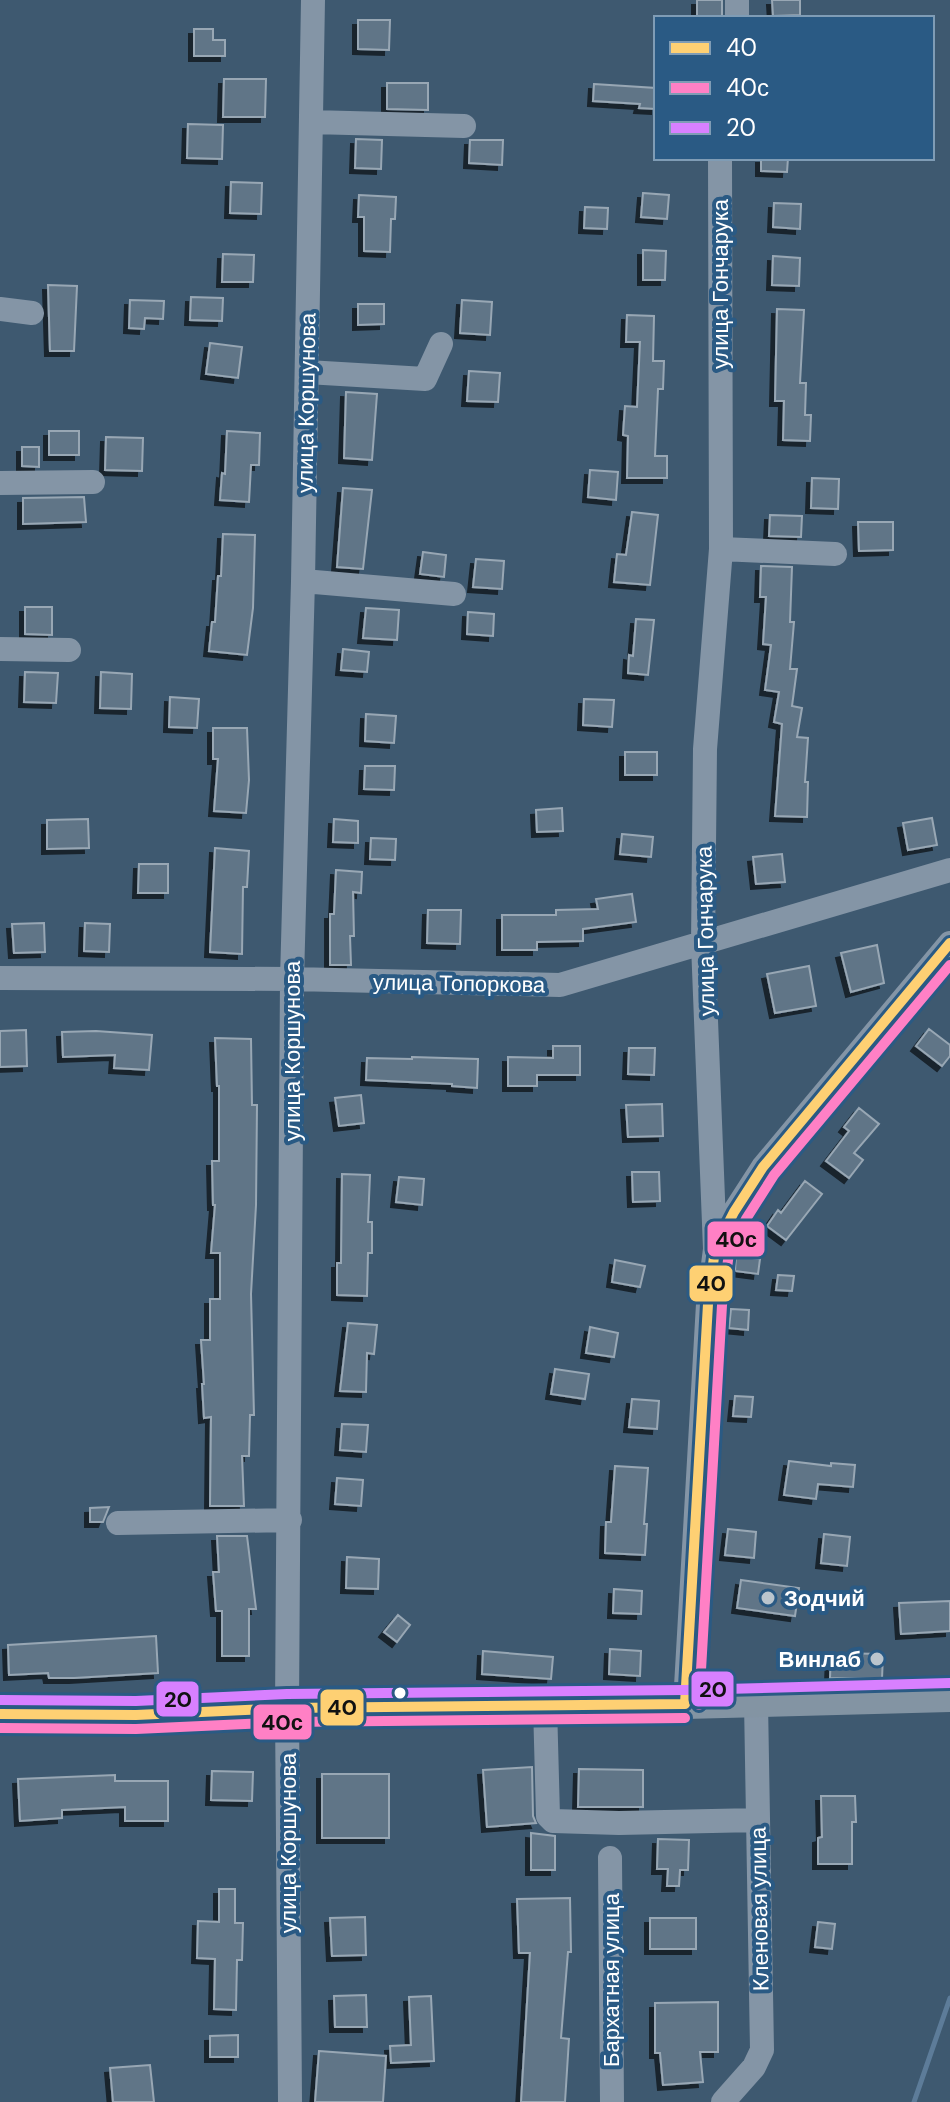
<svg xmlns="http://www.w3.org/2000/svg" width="950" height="2102" font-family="'DM Sans',sans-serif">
<defs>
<filter id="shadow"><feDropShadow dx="-5" dy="5" stdDeviation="0" flood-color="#0009"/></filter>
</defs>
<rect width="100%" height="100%" fill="#3e5970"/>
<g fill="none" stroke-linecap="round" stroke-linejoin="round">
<path stroke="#5d7c99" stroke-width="5" d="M914 2102 950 1998"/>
</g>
<path fill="#607587" stroke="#98a7b4" stroke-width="2" filter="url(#shadow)" d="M697 0H722V17H697Z
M772 0H800V15L773 16Z
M358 20H390L389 50 358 49Z
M194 29H213V40H225V56H194Z
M224 79H266L265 117H223Z
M387 83H428V110L387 109Z
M594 84 656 88V109L639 108 640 104 593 101Z
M188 124 223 125 222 159 187 158Z
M356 139 382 140 381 169 355 168Z
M470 140H503L502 165 469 163Z
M761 158H788L787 172 761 171Z
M231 182 262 183 261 214 230 213Z
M643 193 669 195 667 219 641 217Z
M359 195 396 197 395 219H391L390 252 364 251V217H358Z
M774 203 801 204 800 229 773 227Z
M585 207 608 208 607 229 584 228Z
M643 250 666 251 665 280H643Z
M223 254 254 255 253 282H222Z
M773 256 800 258 799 286 772 285Z
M48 285 77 286 74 351H50Z
M191 297 223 298 222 321 190 320Z
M130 300 164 301 163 319 145 318 144 329 129 328Z
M462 300 492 302 490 335 460 333Z
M358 304H384V324L358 325Z
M777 309 804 310 800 383H806L805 415H811L810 441 783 440 784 401H775Z
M627 315 654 316 653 361H664L663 389H658L655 456H667V478H627L628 436 623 435 625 406 637 407 640 342H626Z
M210 343 242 347 238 378 206 374Z
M469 371 500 373 498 402 467 401Z
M346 392 377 394 372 460 344 458Z
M49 431H79V455H49Z
M227 431 260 433 259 465H251L249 502 220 500 222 473 225 474Z
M106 437 143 438 142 471 105 470Z
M22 447H39V467L22 466Z
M590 470 618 472 616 500 588 497Z
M812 478 839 479 838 509 811 508Z
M343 488 372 490 363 569 337 567Z
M84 497 86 522 23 524V498Z
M632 512 658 515 650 585 614 582 617 554 626 555Z
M770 515 802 516 801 537 769 536Z
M858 522H893V550L859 551Z
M223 534 255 535 253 608 247 655 209 651 212 622H215L218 576H221Z
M423 552 446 555 444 577 420 574Z
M476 559 504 561 502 589 473 587Z
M761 566 792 567 790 622H794L790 669H797L792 706 802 708 797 737 808 738 805 782H808L807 817 775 816 782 724 774 722 779 692 765 690 771 645 763 644 766 597H760Z
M25 607H52V635L25 634Z
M366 608 399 610 397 640 363 638Z
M468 612 494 614 493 636 467 634Z
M636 619 654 620 648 675 628 673 629 655 633 656Z
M343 649 369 652 367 672 341 670Z
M25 672 58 673 56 703 24 702Z
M101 672 132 674 131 709 100 708Z
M170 697 199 699 197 728 169 727Z
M584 699 614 700 612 727 583 725Z
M366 714 396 716 394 743 365 741Z
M213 728H247L249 780 246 813 214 811 218 759H213Z
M625 752H657V775H625Z
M365 766H395L394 790 364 789Z
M562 808 563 831 537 832 536 810Z
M932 818 937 845 908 850 903 823Z
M88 819 89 848 47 849V820Z
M334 819 358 821V843L333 842Z
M622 834 653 837 651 857 620 854Z
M371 838 396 839 395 860 370 859Z
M215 848 249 851 247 887H243L242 954 210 952Z
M782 854 785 882 756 884 753 857Z
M139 864H168V893H138Z
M336 870 362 872 361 893 353 892 354 936H350L351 965H330V914H334Z
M632 894 636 922 583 929V941L537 942V950H502V915H556V910L598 909 596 899Z
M428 910H461L460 944 427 943Z
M44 923 45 952 14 953 12 924Z
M85 923 110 924 109 952 84 951Z
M877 945 884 983 851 992 841 953Z
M809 966 816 1006 775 1013 767 974Z
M929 1029 950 1045V1056L942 1066 916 1046Z
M26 1030 27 1066 0 1067V1031Z
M96 1031 152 1035 149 1070 114 1068 115 1055 63 1057 62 1032Z
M215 1038 251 1039 252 1105H257L256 1205 251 1294 254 1415H250L249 1456H242L244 1506H210L211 1417 204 1418 202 1384H204L201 1340H210V1299H220V1253H211L215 1205H213L212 1161H219V1086H217Z
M553 1046H580V1075H537V1086H508V1057L553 1058Z
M629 1048H655L654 1075 628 1074Z
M412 1057 478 1059 477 1088 452 1086V1084L366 1080 367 1058 412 1059Z
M361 1095 364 1123 339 1126 335 1098Z
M662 1104 663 1136 628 1137 626 1105Z
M859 1108 879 1124 854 1153 863 1160 849 1178 826 1161 849 1131 844 1127Z
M632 1172H659L660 1201 633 1202Z
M342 1174 370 1175 368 1222H372V1253H368L367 1296 337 1295V1263H341Z
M399 1177 424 1179 422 1205 396 1202Z
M805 1181 822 1194 786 1240 767 1226 778 1210 781 1213Z
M736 1256 760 1259 758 1274 735 1271Z
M615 1260 645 1266 640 1287 612 1282Z
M778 1275 794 1276 792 1291 776 1290Z
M731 1309 749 1310 748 1330 729 1328Z
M348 1323 377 1325 374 1354 367 1353 366 1392 340 1391Z
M590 1327 618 1333 614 1357 586 1353Z
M555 1369 589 1374 585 1399 551 1394Z
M735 1396 753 1397 751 1417 733 1416Z
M632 1399 659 1401 657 1429 629 1427Z
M342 1424 368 1425 366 1452 340 1450Z
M789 1461 831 1466V1463L855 1465 853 1487 818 1484 816 1499 784 1495Z
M615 1466 648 1468 644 1524H647L645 1555 605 1553 606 1522H611Z
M337 1478 363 1480 361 1506 335 1504Z
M109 1507 103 1522H90V1508Z
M728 1529 756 1532 754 1558 725 1555Z
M824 1534 850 1537 847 1566 821 1563Z
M217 1536H247L256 1609H249V1656H222V1611H216L213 1572H219Z
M347 1557 379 1559 378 1589 346 1588Z
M741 1580 799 1588 795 1616 737 1608Z
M614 1589 642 1591 641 1614 613 1613Z
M950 1601V1631L901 1634 899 1603Z
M398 1615 410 1625 397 1642 384 1632Z
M156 1636 158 1673 74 1678H49L48 1673 9 1675 8 1645Z
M610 1649 641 1651 640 1676 609 1674Z
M483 1651 553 1657 551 1679 482 1674Z
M831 1653 883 1654 882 1679 830 1678Z
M532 1767 533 1816 536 1823 487 1827 483 1770Z
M579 1769 643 1770V1807H578Z
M212 1771 253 1772 252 1801 211 1800Z
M322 1774H389V1838H322Z
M115 1775V1781H168V1821H125V1807L62 1810V1818L20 1821 18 1779Z
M821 1796H855L856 1822H852V1864H818V1838L822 1837Z
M531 1833 555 1836V1870H531Z
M658 1839 689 1840 688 1870H680L679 1886H667L668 1869H657Z
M219 1889H235V1923H243L242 1960H237L236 2010 214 2009 215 1959 197 1958 198 1921 219 1922Z
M570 1898 571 1952H568L561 2038 569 2039 565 2102H521L530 1953H519L517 1899Z
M365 1917 366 1955 332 1956 330 1918Z
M650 1918H696V1949H650Z
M818 1922 835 1924 832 1949 815 1947Z
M366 1995 367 2027H335L334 1996Z
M431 1996 434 2061 391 2063 390 2046 411 2045 409 1997Z
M718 2002V2052H700L703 2082 663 2085 660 2053H655V2003Z
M238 2035V2057H210V2036Z
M319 2051 386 2056 383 2102H315Z
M150 2065 154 2102H113L110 2068Z"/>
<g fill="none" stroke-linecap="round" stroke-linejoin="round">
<path stroke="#8495a6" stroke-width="24" d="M737 0V18
M311 122 464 126
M0 309 32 313
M307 372 425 379 441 344
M0 483 93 482
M721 549 835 554
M303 581 454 594
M0 649 69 650
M0 978 292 979 560 985 950 870
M716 1247 734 1212 763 1167 950 943
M118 1523 290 1520
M685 1704 708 1304 715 1249 703 944 705 749 721 549 720 158
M545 1705 548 1816 553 1821 619 1823 758 1820
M610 1858 612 2102
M290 2102 287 1708 292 979 303 581 313 0
M723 2102 754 2067 762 2050 756 1702"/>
<path stroke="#8394a3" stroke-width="30" d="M0 1714 136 1715 287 1708 685 1704 950 1697"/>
<defs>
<path id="bus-1" d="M685 1704 708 1304 715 1249 734 1212 763 1167 950 943
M0 1714 136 1715 287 1708 685 1704"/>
<path id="bus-2" d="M699 1705 722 1305 729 1253 746 1219 774 1175 950 965
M0 1728 136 1729 287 1722 685 1718"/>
<path id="bus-3" d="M0 1700 136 1701 287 1694 685 1690 950 1683"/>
</defs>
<use href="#bus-1" stroke="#2a5a84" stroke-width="16"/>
<use href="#bus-2" stroke="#2a5a84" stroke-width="16"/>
<use href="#bus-3" stroke="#2a5a84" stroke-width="16"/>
<use href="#bus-1" stroke="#fed073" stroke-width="10"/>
<use href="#bus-2" stroke="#ff80c5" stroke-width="10"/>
<use href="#bus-3" stroke="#d880ff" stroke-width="10"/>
</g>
<g fill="#bbc5cd" stroke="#2a5a84" stroke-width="3">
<circle cx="768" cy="1598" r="8"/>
<circle cx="877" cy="1659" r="8"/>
</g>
<circle fill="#fff" stroke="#2a5a84" stroke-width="3" cx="400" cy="1693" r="7"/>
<g text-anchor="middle" stroke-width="8" stroke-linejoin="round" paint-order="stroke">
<g font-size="22" fill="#fff" stroke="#2a5a84">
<text transform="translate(720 284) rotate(-90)" y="8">улица Гончарука</text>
<text transform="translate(306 403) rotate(-89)" y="8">улица Коршунова</text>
<text transform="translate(705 931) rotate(-91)" y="8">улица Гончарука</text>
<text transform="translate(459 983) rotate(1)" y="8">улица Топоркова</text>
<text transform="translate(292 1051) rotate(-90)" y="8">улица Коршунова</text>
<text transform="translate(288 1843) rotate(-90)" y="8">улица Коршунова</text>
<text transform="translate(759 1909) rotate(-91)" y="8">Кленовая улица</text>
<text transform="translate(611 1980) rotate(-90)" y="8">Бархатная улица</text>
</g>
<g font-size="22" font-weight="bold" fill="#fff" stroke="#2a5a84" text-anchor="start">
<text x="784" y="1606">Зодчий</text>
<text x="861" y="1667" text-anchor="end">Винлаб</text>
</g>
</g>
<g stroke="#2a5a84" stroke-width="3">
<rect x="706" y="1220" width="60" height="38" rx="8" fill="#ff80c5"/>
<rect x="688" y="1264" width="46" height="39" rx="8" fill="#fed073"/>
<rect x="690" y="1670" width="45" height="38" rx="8" fill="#d880ff"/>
<rect x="155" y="1680" width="45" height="38" rx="8" fill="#d880ff"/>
<rect x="319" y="1688" width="46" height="39" rx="8" fill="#fed073"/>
<rect x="252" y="1703" width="61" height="38" rx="8" fill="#ff80c5"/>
</g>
<g font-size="22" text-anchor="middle" font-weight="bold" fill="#111">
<text x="736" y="1247">40с</text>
<text x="711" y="1291">40</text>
<text x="713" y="1697">20</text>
<text x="178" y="1707">20</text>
<text x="342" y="1715">40</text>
<text x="282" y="1730">40с</text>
</g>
<rect x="654" y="16" width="280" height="144" fill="#2a5a84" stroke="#7f9cb5" stroke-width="2"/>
<rect x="670" y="42" width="40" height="12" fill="#fed073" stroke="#7f9cb5" stroke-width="2"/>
<text x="726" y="56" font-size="24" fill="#ffffff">40</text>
<rect x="670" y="82" width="40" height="12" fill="#ff80c5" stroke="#7f9cb5" stroke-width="2"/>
<text x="726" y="96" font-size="24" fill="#ffffff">40с</text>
<rect x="670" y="122" width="40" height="12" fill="#d880ff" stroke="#7f9cb5" stroke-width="2"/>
<text x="726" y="136" font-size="24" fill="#ffffff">20</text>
</svg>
